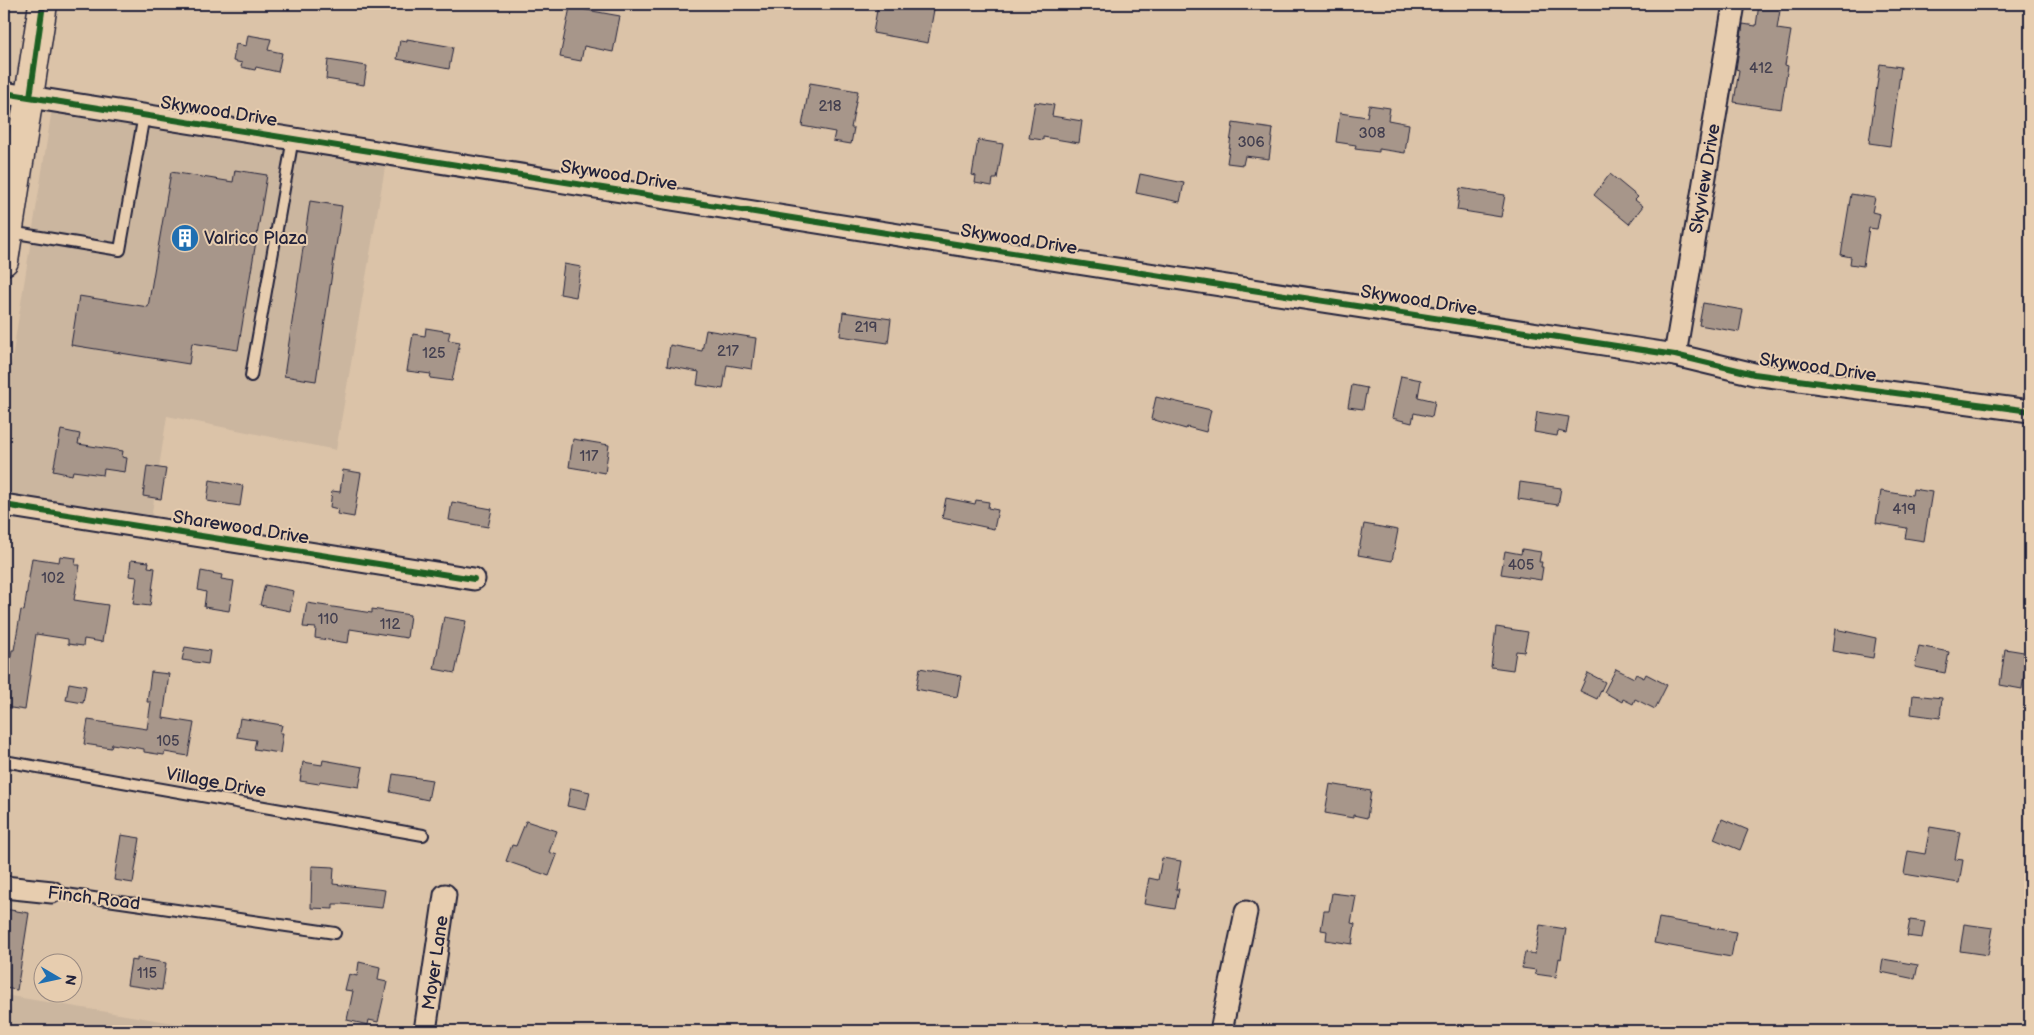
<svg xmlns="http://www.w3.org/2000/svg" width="2034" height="1035" font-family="'Balsamiq Sans',sans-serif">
<rect width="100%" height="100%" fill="#dbc3a8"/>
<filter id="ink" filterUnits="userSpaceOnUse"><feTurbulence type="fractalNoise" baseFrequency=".02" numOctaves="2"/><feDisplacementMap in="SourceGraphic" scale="10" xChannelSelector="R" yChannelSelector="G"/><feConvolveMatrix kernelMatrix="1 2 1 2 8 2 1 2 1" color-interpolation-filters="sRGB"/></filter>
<g filter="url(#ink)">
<path fill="#cbb69f" d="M52 109 386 162 336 450 167 416 151 519 4 496V409Z
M4 995 222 1031H4Z"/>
<path fill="#a7968a" stroke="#22223b" d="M878 4H935L928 43 873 33Z
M1759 4H1781L1777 29 1791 31 1785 65 1788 66 1781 109 1734 102 1739 70 1736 69 1743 24 1756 26Z
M570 7 620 16 613 52 584 46 581 61 560 57Z
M248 35 271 39 268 50 282 53 278 72 256 67 255 70 241 67 242 63 233 61 236 44 246 46Z
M407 39 453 47 449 69 397 59 400 40 407 41Z
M328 60 367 66 364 85 326 79Z
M1880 64 1901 67 1890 146 1869 143Z
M810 83 858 91 851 128H854L851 144 833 141 835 132 802 126Z
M1035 102 1054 105 1052 116 1082 121 1079 143 1043 137V140L1029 138Z
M1369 105 1390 108 1388 120 1409 124 1405 153 1379 149V152L1355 149 1356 145 1336 142 1340 113 1367 117Z
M1233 123 1273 129 1269 159 1245 156 1243 165 1227 163Z
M978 140 1003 144 997 179H993L992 186 975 183 976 176 972 175Z
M235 170 267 175 238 350 192 343 189 364 71 345 79 296 148 307 171 172 233 182Z
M1140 174 1184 183 1180 202 1136 193Z
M1610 174 1638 197 1635 200 1643 206 1629 224 1594 195Z
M1460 188 1505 195 1501 217 1457 210Z
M1851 194 1875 198 1872 212 1880 214 1877 229 1869 228 1863 266 1850 264 1851 257 1841 255Z
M310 201 342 206 316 381 284 376Z
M564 264 581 267 576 297 560 294Z
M1703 303 1743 310 1739 332 1699 325Z
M843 312 891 319 888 343 840 336Z
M426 328 450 332 448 340 460 342 452 381 430 378 431 374 407 371 413 334 425 336Z
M706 330 756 338 752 369 727 365 723 389 697 385 699 372 667 366 670 345 702 351Z
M1401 376 1421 380 1418 397 1435 401 1432 417 1414 413 1412 423 1392 418Z
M1352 385 1367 388 1363 409 1348 407Z
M1156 397 1211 410 1206 432 1187 427 1186 429 1151 419Z
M1537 412 1569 417 1566 433 1558 431 1557 436 1534 432Z
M61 430 80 434 78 444 123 451 122 457 127 458 125 472 104 469 103 475 73 471 72 475 53 471Z
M573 439 609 445 605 473 569 467Z
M147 466 166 469 161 499 143 496Z
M343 470 361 473 354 517 337 514 338 509 330 507 332 491 340 492Z
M210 480 243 486 240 506 207 501Z
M1520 482 1561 488 1558 505 1518 499Z
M1913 489 1932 492 1924 541 1905 538 1907 528 1876 523 1881 491 1906 495V494L1912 495Z
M946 498 975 504 976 500 989 502 988 508 998 510 994 529 942 518Z
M452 502 492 509 488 527 449 520Z
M1364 524 1398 530 1392 561 1358 555Z
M1522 549 1541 552 1539 562H1542L1541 567H1543L1541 580 1501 574 1505 551 1521 554Z
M60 556 76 558 75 565H80L74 600 108 605 102 642 84 639 83 646 68 644V639L36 634 25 710 4 707V687L6 688 12 650H14L21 610 24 611 32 558 59 562Z
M131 560 149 562 148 567 155 568 150 606 133 604 137 577 129 576Z
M201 571 222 575 221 579 234 581 229 611 204 607 206 592 198 590Z
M265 585 294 591 290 611 260 605Z
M307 603 372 613V609L410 615 407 638 350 629 348 643 315 638 316 628 303 627Z
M444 617 466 621 455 673 434 669Z
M1496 627 1528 632 1524 652 1516 651 1513 670 1491 667Z
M1835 629 1876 638 1873 658 1832 651Z
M1919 646 1949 652 1945 673 1915 667Z
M185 647 210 651 208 664 182 660Z
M2005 649 2030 653 2028 667H2025L2022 689 2000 685Z
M920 668 961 676 957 697 916 689Z
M1616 669 1634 678 1636 674 1644 678 1646 674 1667 685 1655 709 1635 699 1633 704 1623 699 1622 702 1604 692Z
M151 672 169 674 163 718 194 723 188 756 165 752 164 755 144 752V749L112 744 111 748 84 744 88 720 147 729 151 702H147Z
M1588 673 1605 682 1597 699 1580 691Z
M69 683 86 686 83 703 66 700Z
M1913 695 1942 698 1940 718 1911 714Z
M240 718 282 725 280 733H283L280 753 254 749 256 740 237 737Z
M323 760 363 767 359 787 320 781 319 784 300 781 303 762 322 765Z
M393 774 432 780 428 800 390 792Z
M1330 784 1371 791 1367 818 1353 815V818L1325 813Z
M571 788 590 792 586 810 567 806Z
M1722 819 1748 830 1740 850 1714 839Z
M526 821 557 831 549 852 557 855 549 876 506 861 512 845 516 846Z
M1930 827 1960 832 1955 859 1963 860 1959 883 1904 874 1908 851 1925 854Z
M121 835 140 838 133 883 114 880Z
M1162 858 1181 861 1176 889H1179L1175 909 1144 904 1149 878 1158 880Z
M312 866 334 867 333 884 385 890 382 908 342 904H333V909L311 908Z
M1332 893 1356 896 1351 923 1355 924 1352 944 1326 940 1327 931 1321 930 1324 911H1329Z
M4 909 29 913 17 990 4 988Z
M1659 918 1736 932 1731 957 1654 943Z
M1910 920 1925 922 1922 938 1907 936Z
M1964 924 1993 928 1988 955 1960 951Z
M1540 925 1566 929 1561 959 1559 958 1556 977 1535 974 1536 970 1522 968 1525 952 1535 954Z
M137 958 166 963 162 990 127 985 131 960 137 961Z
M1883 959 1918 965 1915 979 1881 972Z
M359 962 380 967 378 980 387 982 378 1022 369 1020 368 1025 347 1020 353 991 345 990 349 974 357 976Z"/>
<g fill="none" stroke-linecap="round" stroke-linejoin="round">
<defs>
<path id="lane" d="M10 232 120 250 144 115
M251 376 293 138
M4 761 423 835
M52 892 335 933"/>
<g id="street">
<path d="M4 93 1025 255 1675 355 1754 374 2030 411"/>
<path id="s1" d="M1675 355 1734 4"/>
<path d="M4 505 474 579"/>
<path d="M4 887 52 892"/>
<path id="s2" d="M425 1031 445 895"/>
<path d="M1221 1031 1246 912"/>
</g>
<path id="highway" d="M4 261 43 4"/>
</defs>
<use href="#lane" stroke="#22223b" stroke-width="14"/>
<use href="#street" stroke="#22223b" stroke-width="25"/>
<use href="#highway" stroke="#22223b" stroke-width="31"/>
<use href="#lane" stroke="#e7cdaf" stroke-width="10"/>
<use href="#street" stroke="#e7cdaf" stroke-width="21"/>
<use href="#highway" stroke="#e7cdaf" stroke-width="28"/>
<defs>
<path id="cycleway" d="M4 93 1025 255 1675 355 1754 374 2030 411
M30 97 43 4
M4 505 474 579"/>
</defs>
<use href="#cycleway" stroke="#e7cdaf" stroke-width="9"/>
<use href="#cycleway" stroke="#1b5e20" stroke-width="6"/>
</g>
</g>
<defs>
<symbol id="building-disc" viewBox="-11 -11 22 22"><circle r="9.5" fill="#1f6fb2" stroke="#e7cdaf"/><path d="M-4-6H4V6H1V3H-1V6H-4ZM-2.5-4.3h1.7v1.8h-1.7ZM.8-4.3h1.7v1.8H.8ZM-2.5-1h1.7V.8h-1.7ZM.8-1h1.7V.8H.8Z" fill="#fff"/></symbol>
</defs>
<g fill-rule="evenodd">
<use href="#building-disc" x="169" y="222" width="32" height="32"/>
</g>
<g text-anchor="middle" stroke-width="4" stroke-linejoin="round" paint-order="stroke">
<g font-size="15" fill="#433f4f">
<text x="1761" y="73">412</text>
<text x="830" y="111">218</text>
<text x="1372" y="138">308</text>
<text x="1251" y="147">306</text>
<text x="866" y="332">219</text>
<text x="728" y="356">217</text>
<text x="434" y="358">125</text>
<text x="589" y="461">117</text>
<text x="1904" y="514">419</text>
<text x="1521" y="570">405</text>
<text x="53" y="583">102</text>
<text x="328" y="624">110</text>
<text x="390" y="629">112</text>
<text x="168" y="746">105</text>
<text x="147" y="978">115</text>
</g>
<g font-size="18" fill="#22223b" stroke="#e7cdaf">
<text transform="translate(219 111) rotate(9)" y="6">Skywood Drive</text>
<text transform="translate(619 175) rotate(9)" y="6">Skywood Drive</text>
<text dy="6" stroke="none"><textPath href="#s1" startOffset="179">Skyview Drive</textPath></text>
<text transform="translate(1019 239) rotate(9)" y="6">Skywood Drive</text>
<text transform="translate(1419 300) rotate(9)" y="6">Skywood Drive</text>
<text transform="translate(1818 367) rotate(8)" y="6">Skywood Drive</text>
<text transform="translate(241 527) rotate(9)" y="6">Sharewood Drive</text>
<text transform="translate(216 782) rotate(10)" y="6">Village Drive</text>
<text transform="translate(94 898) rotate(7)" y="6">Finch Road</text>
<text dy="6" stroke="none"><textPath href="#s2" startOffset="69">Moyer Lane</textPath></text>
</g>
<g font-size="18" fill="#22223b" stroke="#e7cdaf" text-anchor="start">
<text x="204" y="244">Valrico Plaza</text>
</g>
</g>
<rect width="2034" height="1035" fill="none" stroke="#e7cdaf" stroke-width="20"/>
<rect x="10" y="10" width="2014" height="1015" fill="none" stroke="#22223b" stroke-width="2" filter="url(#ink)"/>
<g transform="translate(58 978) rotate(99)"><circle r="24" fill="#e7cdaf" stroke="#988981"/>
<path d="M0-4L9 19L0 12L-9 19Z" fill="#1f6fb2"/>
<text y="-8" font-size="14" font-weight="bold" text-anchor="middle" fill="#22223b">N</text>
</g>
</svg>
